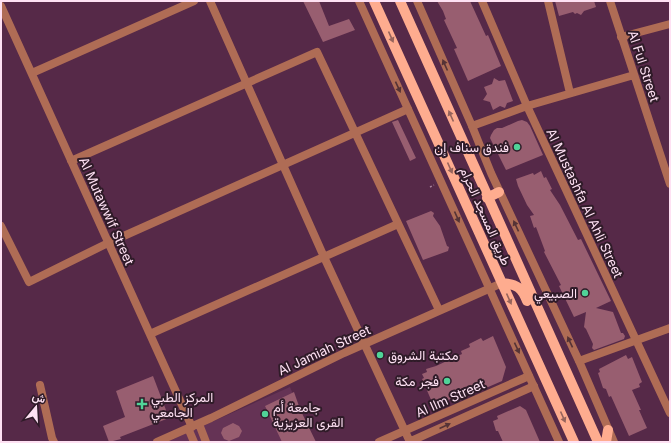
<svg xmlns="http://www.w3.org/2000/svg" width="671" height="443" font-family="Inter,Vazirmatn,sans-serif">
<rect width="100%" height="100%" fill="#562948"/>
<path fill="#653355" d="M290 387 313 442H167Z"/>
<path fill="#985e70" d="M303 1H319L329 26 349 19 355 30 323 42Z
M437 1H470L486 36 488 35 501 66 468 81 454 49 457 48 444 20 446 19 443 11Z
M555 1H594L596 7 584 11 581 15 577 13 575 14 573 12 559 16Z
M494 78 499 81 505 80 513 101 507 103 505 108 500 106 493 110 490 102 483 100 487 94 484 87 492 84Z
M398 120 416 158 410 161 392 122Z
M522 120 527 122 530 126 543 155 506 170 490 138 491 135 494 130 497 128H502L518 121Z
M541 171 544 178 546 177 552 189 550 190 560 205 578 240 581 239 611 301 596 308 613 312 621 333H623L625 336 624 339 594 350 592 348 593 344 586 329 584 327 586 312 574 317 559 286 561 285 544 252 545 251 536 227 534 228 530 216 534 215 527 205 518 186 516 179 533 173 534 175Z
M431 211 434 213 433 216 440 226 447 246 449 247 448 251 423 260 406 221Z
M493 336 506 367 502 381 479 391 477 386 464 394 450 399 447 402 442 404 441 402 435 404 434 401 432 402 422 379 424 378 422 374 427 372 426 369 436 366 462 354 461 351 470 347 469 344 481 338 483 341Z
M626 355 628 359 632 357 642 382 639 384 640 387 632 390 641 410H639L647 428 629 436 611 396 609 397 606 389 603 388 598 373 600 372 599 369Z
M153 376 169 418 120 437 121 439 109 442 103 426 125 417 116 391Z
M294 392 300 409 316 442H282L265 406Z
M520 406 526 410 540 442H503L498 431H496L493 421 498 419 497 416Z
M233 423 239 426 242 431 239 437 229 441 224 439 221 433 223 428Z"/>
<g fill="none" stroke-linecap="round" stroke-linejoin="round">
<path stroke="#a8839b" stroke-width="1.5" stroke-dasharray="2 2" stroke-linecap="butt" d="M430 187 434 185"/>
<path stroke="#af6c55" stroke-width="8" d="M210 1 324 257 410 442
M482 1 527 106 670 413
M548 1 570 93
M610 1 670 184
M1 6 192 427
M621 37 670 24
M32 73 194 1
M472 126 527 106 634 75
M71 161 317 52 439 310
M1 226 29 282 108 243 408 109
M150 334 398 224
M579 361 670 328
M40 385 52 438 54 442
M199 424 206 442
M188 428 194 442
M157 442 211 418 344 353 502 283
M379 442 529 376
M409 442 534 386"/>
<path stroke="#af6c55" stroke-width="8" d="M359 1 559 442
M417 1 472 126 491 173 579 361 614 442"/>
<path stroke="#feac8f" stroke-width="10" d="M374 1 574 442
M400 1 598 442
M487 198 499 192
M502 283C517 284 522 288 527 301
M606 442 608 430"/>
</g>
<defs><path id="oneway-solid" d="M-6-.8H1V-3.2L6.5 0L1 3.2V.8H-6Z"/></defs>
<g fill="#96645c">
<use href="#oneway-solid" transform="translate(391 37) rotate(66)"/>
<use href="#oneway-solid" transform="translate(451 116) rotate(-114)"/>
<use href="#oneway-solid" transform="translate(450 168) rotate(66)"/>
<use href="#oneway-solid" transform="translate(509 299) rotate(66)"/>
<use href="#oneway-solid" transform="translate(563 417) rotate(66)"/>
</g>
<g fill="#553336">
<use href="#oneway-solid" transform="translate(445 65) rotate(-114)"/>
<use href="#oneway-solid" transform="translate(398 87) rotate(65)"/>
<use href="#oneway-solid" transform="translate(457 217) rotate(66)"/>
<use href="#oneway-solid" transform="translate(516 226) rotate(-115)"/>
<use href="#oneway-solid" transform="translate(570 342) rotate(-115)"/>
<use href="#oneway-solid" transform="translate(517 348) rotate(65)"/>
<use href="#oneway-solid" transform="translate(445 426) rotate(-24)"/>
</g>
<g fill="#50d398" stroke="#2f1b28" stroke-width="1.5">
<circle cx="517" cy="147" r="4"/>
<circle cx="585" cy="293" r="4"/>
<circle cx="380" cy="355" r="4"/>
<circle cx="447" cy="381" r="4"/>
<path d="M140 398h4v4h4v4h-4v4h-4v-4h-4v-4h4z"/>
<circle cx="265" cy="414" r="4"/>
</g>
<g text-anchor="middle" stroke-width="4" stroke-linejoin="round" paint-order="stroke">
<g font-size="13" fill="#fee1f3" stroke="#2f1b28">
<text transform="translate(644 66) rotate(72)" y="5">Al Ful Street</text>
<text transform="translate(585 203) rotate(65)" y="5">Al Mustashfa Al Ahli Street</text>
<text transform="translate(107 211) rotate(66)" y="5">Al Mutawwif Street</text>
<text transform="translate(486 216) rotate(66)" y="5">طريق المسجد الحرام</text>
<text transform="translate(324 350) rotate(-25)" y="5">Al Jamiah Street</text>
<text transform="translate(450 398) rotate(-24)" y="5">Al Ilm Street</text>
</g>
<g font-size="13" fill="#fee1f3" stroke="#2f1b28" text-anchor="end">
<text x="509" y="152">فندق سناف إن</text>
<text x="577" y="298">الصبيعي</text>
<text x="388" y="360" text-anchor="start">مكتبة الشروق</text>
<text x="439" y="386">فجر مكة</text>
<text x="151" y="402" text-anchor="start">المركز الطبي<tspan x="151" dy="15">الجامعي</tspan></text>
<text x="273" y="412" text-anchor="start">جامعة أم<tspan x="273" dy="15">القرى العزيزية</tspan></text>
</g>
</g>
<rect width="671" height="443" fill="none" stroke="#fee1f3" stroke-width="4"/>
<g transform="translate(36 407) rotate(18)" stroke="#2f1b28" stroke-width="3" paint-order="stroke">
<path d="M0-3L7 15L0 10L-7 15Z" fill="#fee1f3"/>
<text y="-6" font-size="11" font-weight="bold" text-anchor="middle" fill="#fee1f3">ش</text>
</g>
</svg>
